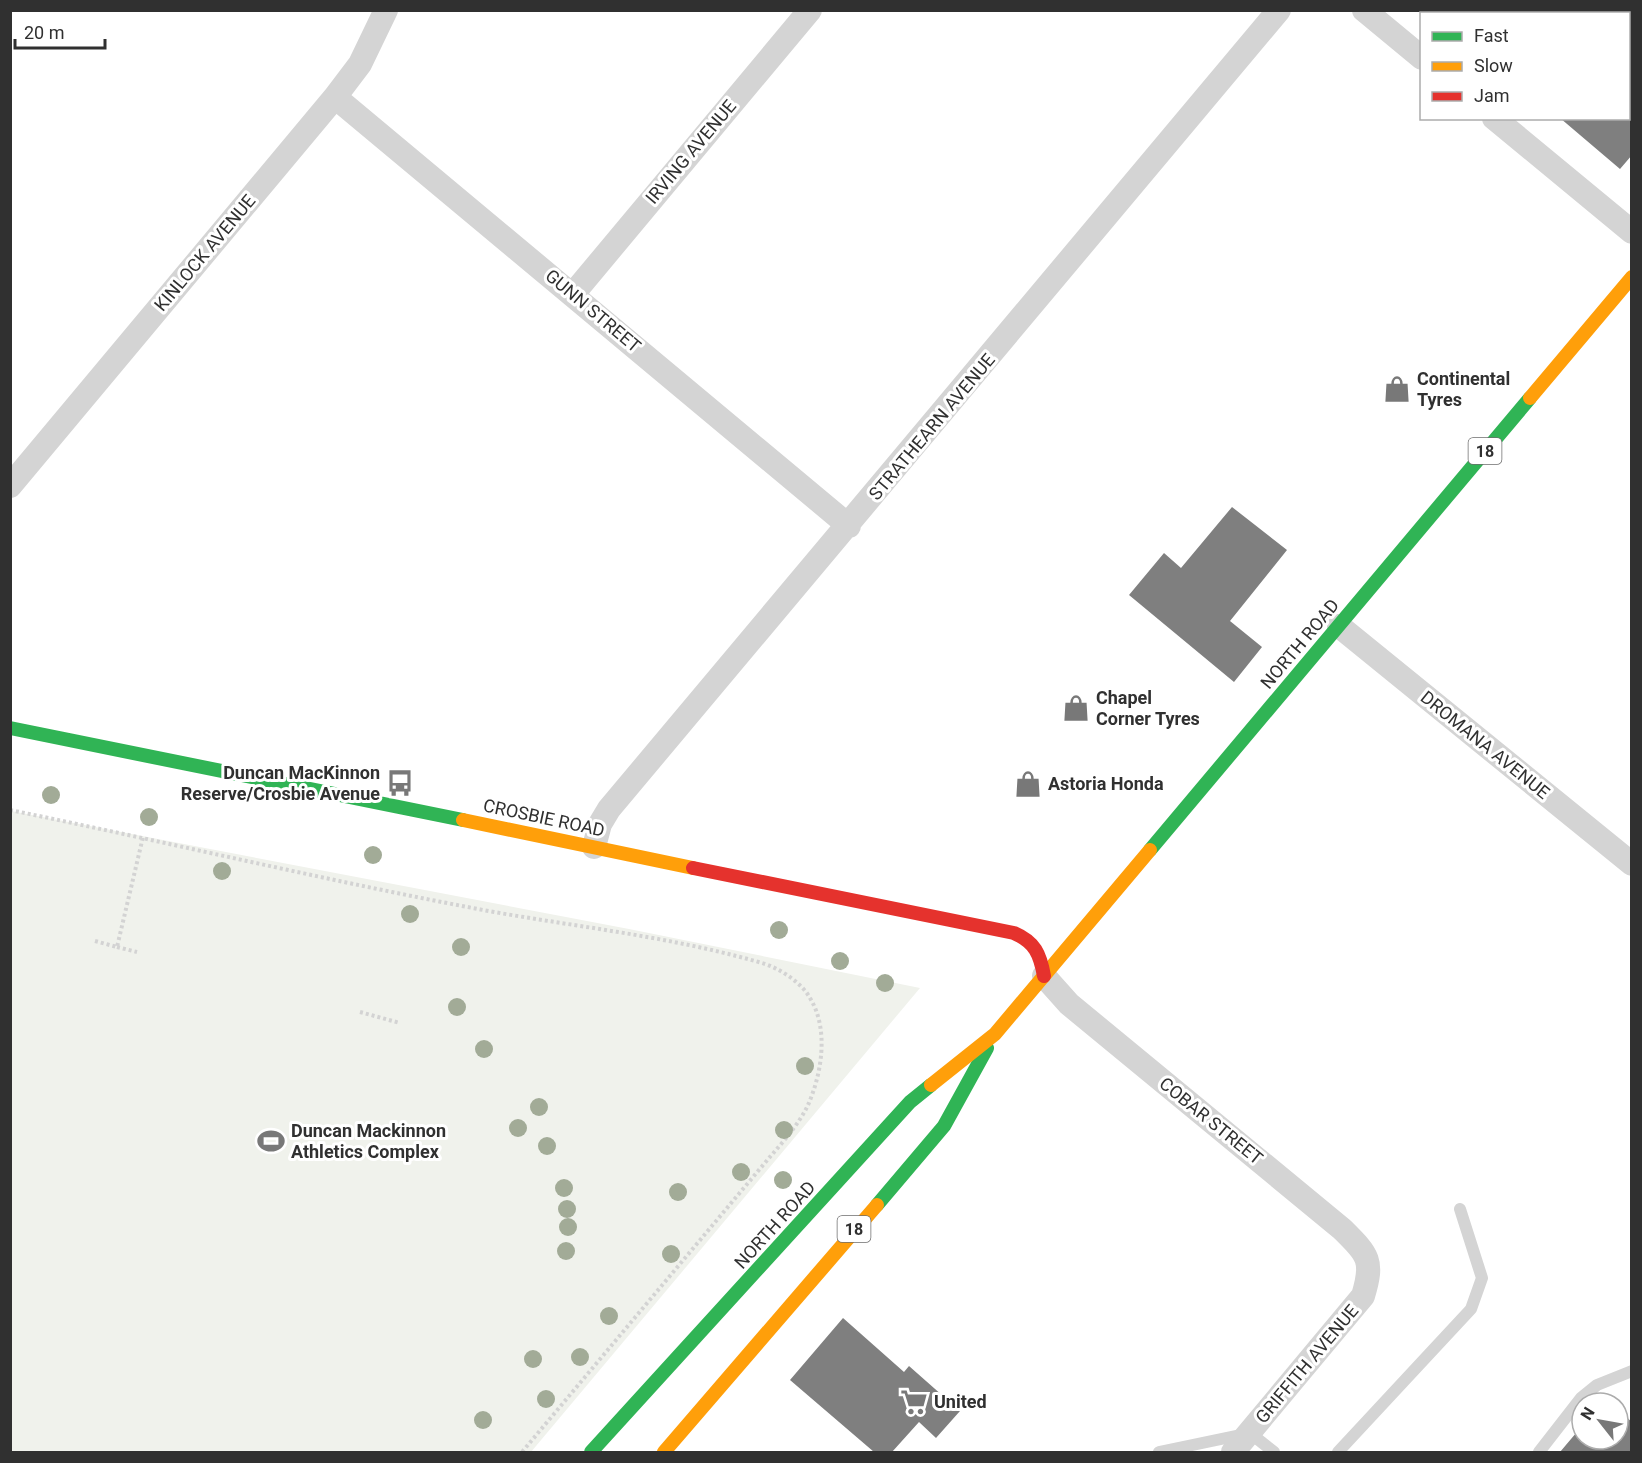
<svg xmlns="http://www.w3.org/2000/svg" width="1642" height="1463" font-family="Roboto,sans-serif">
<rect width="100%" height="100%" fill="#fff"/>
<path fill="#f0f2ec" d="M11 811 629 929 920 988 531 1452H11Z"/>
<path fill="#7f7f7f" d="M1554 10H1632V155L1620 169 1560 118H1628V14H1551Z
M1232 507 1287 550 1230 621 1262 647 1234 682 1129 595 1164 553 1181 568Z
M843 1318 904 1372 909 1366 960 1411 936 1438 919 1422 892 1452H874L790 1380Z
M1618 1410 1632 1422V1452H1560L1582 1426V1439H1618Z"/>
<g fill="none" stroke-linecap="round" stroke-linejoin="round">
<path stroke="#d3d3d3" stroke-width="4" stroke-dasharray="3 3" stroke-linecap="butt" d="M10 810C172 843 332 882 494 912 585 928 672 937 762 963 779 968 801 982 810 998 829 1029 822 1073 808 1105 799 1124 783 1142 769 1158L522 1452
M95 941 117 947 143 837
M117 947 137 952
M360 1012 400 1023"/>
<path stroke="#d4d4d4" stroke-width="12" d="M1491 10 1495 14
M1510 14 1513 10
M1159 1452 1250 1433 1274 1452
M1338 1452 1471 1309 1482 1278 1460 1209
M1539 1452 1581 1398 1597 1385 1632 1371"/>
<path stroke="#d4d4d4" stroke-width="24" d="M1364 10 1422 58
M335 97 849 526
M1494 118 1632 232
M573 294 810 10
M10 486 335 97 360 64 386 10
M1339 626 1632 864
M594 847 600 824 609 809 1279 10
M1044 976 1069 1004 1342 1229C1368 1255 1374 1260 1363 1296L1233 1452"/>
<path stroke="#30b455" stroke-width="14" d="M10 728 463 820
M1150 850 1530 398
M877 1205 944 1126 987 1048
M591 1452 910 1102 931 1085"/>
<path stroke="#ff9f0a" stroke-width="14" d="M1530 398 1632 277
M463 820 693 868
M931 1085 995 1034 1150 850
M664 1452 877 1205"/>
<path stroke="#e5322d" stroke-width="14" d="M693 868 1014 933C1035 942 1040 954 1044 976"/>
</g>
<g fill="#a2ab97">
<circle cx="51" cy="795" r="9"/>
<circle cx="149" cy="817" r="9"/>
<circle cx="373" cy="855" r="9"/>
<circle cx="222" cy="871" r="9"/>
<circle cx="410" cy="914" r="9"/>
<circle cx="779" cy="930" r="9"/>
<circle cx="461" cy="947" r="9"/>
<circle cx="840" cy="961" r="9"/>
<circle cx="885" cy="983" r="9"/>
<circle cx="457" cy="1007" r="9"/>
<circle cx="484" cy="1049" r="9"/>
<circle cx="805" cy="1066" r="9"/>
<circle cx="539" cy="1107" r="9"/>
<circle cx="518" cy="1128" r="9"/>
<circle cx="784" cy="1130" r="9"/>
<circle cx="547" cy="1146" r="9"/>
<circle cx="741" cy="1172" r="9"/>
<circle cx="783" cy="1180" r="9"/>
<circle cx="564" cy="1188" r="9"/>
<circle cx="678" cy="1192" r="9"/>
<circle cx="567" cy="1209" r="9"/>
<circle cx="568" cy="1227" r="9"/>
<circle cx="566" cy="1251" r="9"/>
<circle cx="671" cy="1254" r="9"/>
<circle cx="609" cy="1316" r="9"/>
<circle cx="580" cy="1357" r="9"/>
<circle cx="533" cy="1359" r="9"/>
<circle cx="546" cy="1399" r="9"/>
<circle cx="483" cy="1420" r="9"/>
</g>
<defs>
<symbol id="shop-bare" viewBox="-9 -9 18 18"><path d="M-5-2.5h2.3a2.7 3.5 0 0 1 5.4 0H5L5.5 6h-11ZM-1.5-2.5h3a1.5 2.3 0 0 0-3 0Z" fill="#787878" stroke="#fff" stroke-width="2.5" paint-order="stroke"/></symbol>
<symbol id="bus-bare" viewBox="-9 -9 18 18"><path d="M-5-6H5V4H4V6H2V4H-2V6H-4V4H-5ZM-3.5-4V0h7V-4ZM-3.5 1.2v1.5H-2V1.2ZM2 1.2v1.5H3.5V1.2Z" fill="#787878" stroke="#fff" stroke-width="2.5" paint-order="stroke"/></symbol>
<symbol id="stadium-bare" viewBox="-9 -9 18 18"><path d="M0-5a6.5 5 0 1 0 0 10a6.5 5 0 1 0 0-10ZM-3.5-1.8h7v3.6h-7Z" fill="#787878" stroke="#fff" stroke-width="2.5" paint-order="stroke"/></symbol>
<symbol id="supermarket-bare" viewBox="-9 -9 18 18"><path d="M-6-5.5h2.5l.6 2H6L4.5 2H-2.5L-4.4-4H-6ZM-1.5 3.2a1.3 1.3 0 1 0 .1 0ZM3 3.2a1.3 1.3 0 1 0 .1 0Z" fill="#787878" stroke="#fff" stroke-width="2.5" paint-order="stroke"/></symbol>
</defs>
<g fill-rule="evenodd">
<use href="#shop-bare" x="1378" y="370" width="38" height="38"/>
<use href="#shop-bare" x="1057" y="689" width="38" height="38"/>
<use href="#bus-bare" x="381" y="764" width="38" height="38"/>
<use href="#shop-bare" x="1009" y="765" width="38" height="38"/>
<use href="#stadium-bare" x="252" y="1122" width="38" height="38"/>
<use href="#supermarket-bare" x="895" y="1383" width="38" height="38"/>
</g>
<g text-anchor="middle" stroke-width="6" stroke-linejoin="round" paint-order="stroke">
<g fill="#fff" stroke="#6e6e6e" stroke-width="1.5">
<rect x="1468.5" y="438" width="33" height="26" rx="4.5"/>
<rect x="837.5" y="1216" width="33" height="26" rx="4.5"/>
</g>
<g font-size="16" font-weight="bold" fill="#303030">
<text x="1485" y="457">18</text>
<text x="854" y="1235">18</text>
</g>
<g font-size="18" fill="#303030" stroke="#fff">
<text transform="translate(691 152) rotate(-50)" y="6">IRVING AVENUE</text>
<text transform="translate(205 253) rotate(-50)" y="6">KINLOCK AVENUE</text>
<text transform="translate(593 311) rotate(40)" y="6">GUNN STREET</text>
<text transform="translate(932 427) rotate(-50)" y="6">STRATHEARN AVENUE</text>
<text transform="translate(1300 644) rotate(-50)" y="6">NORTH ROAD</text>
<text transform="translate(1485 745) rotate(39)" y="6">DROMANA AVENUE</text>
<text transform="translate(544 818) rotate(12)" y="6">CROSBIE ROAD</text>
<text transform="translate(1211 1121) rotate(39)" y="6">COBAR STREET</text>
<text transform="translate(775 1225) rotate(-48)" y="6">NORTH ROAD</text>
<text transform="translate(1307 1364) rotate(-50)" y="6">GRIFFITH AVENUE</text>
</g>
<g font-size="18" font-weight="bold" fill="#303030" stroke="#fff" text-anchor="start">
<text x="1417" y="385">Continental<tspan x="1417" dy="21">Tyres</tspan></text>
<text x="1096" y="704">Chapel<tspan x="1096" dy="21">Corner Tyres</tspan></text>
<text x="380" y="779" text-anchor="end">Duncan MacKinnon<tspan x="380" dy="21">Reserve/Crosbie Avenue</tspan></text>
<text x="1048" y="790">Astoria Honda</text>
<text x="291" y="1137">Duncan Mackinnon<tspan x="291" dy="21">Athletics Complex</tspan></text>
<text x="934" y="1408">United</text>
</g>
</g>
<rect width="1642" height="1463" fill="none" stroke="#303030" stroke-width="24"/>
<rect x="1420" y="12" width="210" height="108" fill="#ffffff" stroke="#acacac" stroke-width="1.5"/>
<rect x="1432" y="32" width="30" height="9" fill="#30b455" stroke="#acacac" stroke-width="1.5"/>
<text x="1474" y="42" font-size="18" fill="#303030">Fast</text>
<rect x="1432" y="62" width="30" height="9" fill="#ff9f0a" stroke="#acacac" stroke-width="1.5"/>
<text x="1474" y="72" font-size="18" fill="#303030">Slow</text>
<rect x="1432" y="92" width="30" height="9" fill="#e5322d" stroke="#acacac" stroke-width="1.5"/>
<text x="1474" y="102" font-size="18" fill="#303030">Jam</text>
<g transform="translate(1600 1421) rotate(301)"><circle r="28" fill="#ffffff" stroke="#acacac" stroke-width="1.5"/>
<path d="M0-4.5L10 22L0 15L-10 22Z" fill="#787878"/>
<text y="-9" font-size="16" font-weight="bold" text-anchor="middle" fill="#303030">N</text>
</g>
<path d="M15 39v9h90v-9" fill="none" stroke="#303030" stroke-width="3"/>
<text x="24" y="39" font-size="18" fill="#303030" stroke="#ffffff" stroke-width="4.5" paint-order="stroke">20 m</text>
</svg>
